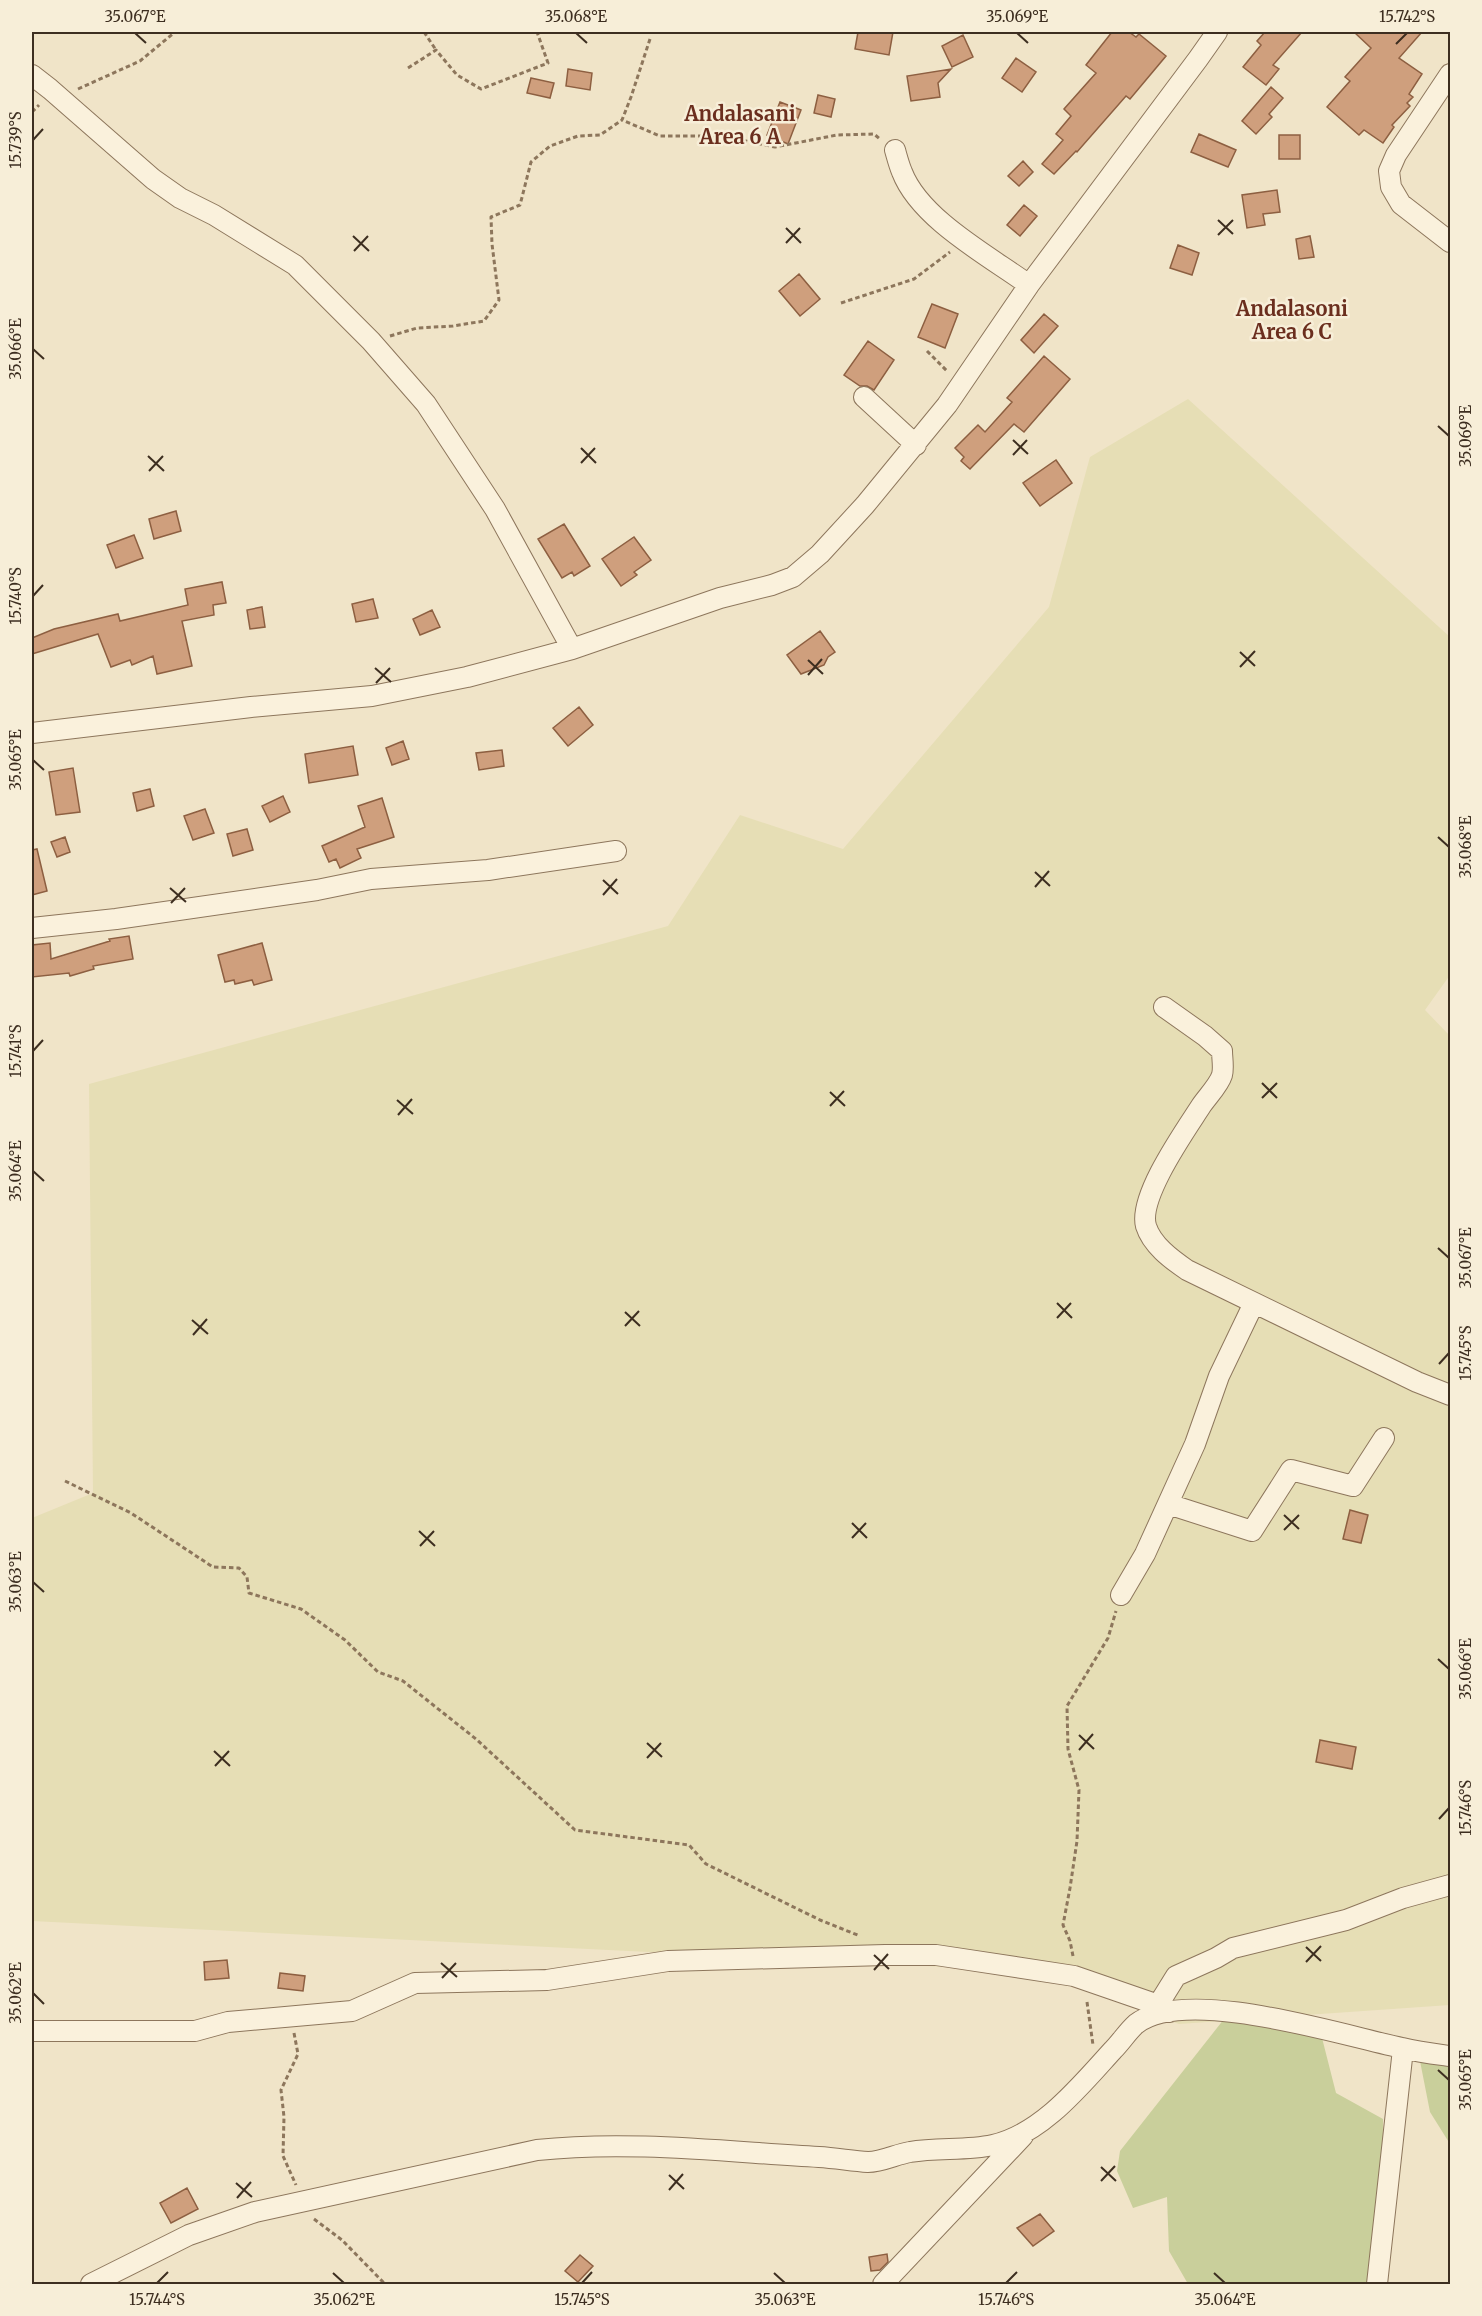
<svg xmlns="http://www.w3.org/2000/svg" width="1482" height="2316" font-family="Merriweather,serif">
<rect width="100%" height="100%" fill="#f0e4c8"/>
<path fill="#e6deb5" d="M1188 399 1450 637V975L1425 1010 1450 1036V2005L1179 2024 1126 2005 1076 1977 1079 1983 1021 1978 968 1968 32 1921V1518L93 1493 89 1084 668 926 740 815 843 849 1049 607 1090 457Z"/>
<path fill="#c9cf9b" d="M1228 2014 1321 2034 1336 2093 1383 2119 1382 2238 1368 2284H1188L1169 2251 1167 2197 1133 2208 1117 2171 1120 2151Z
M1420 2061 1450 2067V2144L1430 2112Z"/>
<path fill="#cf9f7d" stroke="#8d5f41" stroke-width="1.5" d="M858 32H893L889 55 855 49Z
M1112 32H1129L1136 37 1139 34 1166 56 1130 99 1126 96 1077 152 1076 151 1054 174 1042 164 1063 140 1056 134 1071 116 1064 109 1096 73 1086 65Z
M1265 32H1302L1273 65 1279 69 1266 85 1243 67 1261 45 1257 41Z
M1354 32H1422L1399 58 1422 74 1409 94 1413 97 1407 103 1410 106 1392 125 1394 127 1383 143 1364 130 1359 135 1327 107 1350 81 1345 77 1371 48Z
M963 35 973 57 952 67 942 46Z
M1016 58 1036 72 1022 92 1002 78Z
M568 69 592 73 590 90 566 86Z
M951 69 938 83 940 97 911 101 907 76Z
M531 78 554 83 550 98 527 93Z
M1271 87 1283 98 1269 114 1272 117 1256 134 1242 121Z
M818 95 835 99 831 117 814 113Z
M780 102 801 110 788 144 767 135Z
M1199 134 1236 150 1228 167 1191 152Z
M1279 135H1300V159H1279Z
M1023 161 1033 172 1019 186 1008 176Z
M1277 190 1280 212 1263 214 1265 225 1247 228 1242 195Z
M1024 205 1037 216 1020 236 1007 225Z
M1310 236 1314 257 1299 259 1296 239Z
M1178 245 1199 253 1192 275 1170 268Z
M799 274 820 299 800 316 779 291Z
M932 304 958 314 945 348 918 337Z
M1044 314 1058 326 1034 353 1021 340Z
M868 341 894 360 874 390 867 386H860L844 375Z
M1044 356 1070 379 1024 432 1014 424 970 469 961 461 964 457 955 448 978 425 985 432 1012 402 1007 398Z
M1056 460 1072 483 1040 506 1023 483Z
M176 511 181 531 154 539 149 519Z
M564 524 590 566 574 576 572 572 562 578 538 539Z
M134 535 143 558 116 568 107 545Z
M634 537 651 560 634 572 637 575 621 586 602 559Z
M222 582 226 603 213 605 214 615 182 621 192 666 157 674 153 656 132 665 130 660 111 667 98 634 32 654V638L54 629 118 614 120 621 188 605 185 589Z
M373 599 378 618 356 622 352 604Z
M262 607 265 627 250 629 247 610Z
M432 610 440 627 420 635 413 619Z
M820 631 835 652 828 657 824 665 801 674 787 655Z
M579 707 593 725 568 746 553 728Z
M403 741 409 759 392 765 386 748Z
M353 746 358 775 309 783 305 754Z
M502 750 504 766 479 770 476 753Z
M73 768 80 812 56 815 49 772Z
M150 789 154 806 137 811 133 793Z
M283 796 290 812 270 822 262 806Z
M382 798 394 837 357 849 361 858 340 868 336 859 329 862 322 846 365 827 358 806Z
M205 809 214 833 193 840 184 816Z
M247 829 253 850 233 856 227 834Z
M65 837 70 852 57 857 51 842Z
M37 849 47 891 32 895V850Z
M129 936 133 959 93 966 94 969 70 976 69 973 32 977V945L50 943 51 959 110 941 109 939Z
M262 943 272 980 254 985 252 980 235 984 234 980 225 982 218 955Z
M1350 1510 1368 1515 1361 1543 1343 1539Z
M1320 1740 1356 1747 1352 1769 1316 1762Z
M227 1960 229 1978 205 1980 204 1962Z
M280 1973 305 1976 303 1991 278 1988Z
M187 2188 198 2209 171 2223 160 2203Z
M1040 2214 1054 2231 1033 2246 1017 2228Z
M887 2254 888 2262 880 2270 871 2271 869 2257Z
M580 2255 593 2266 578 2282 565 2271Z"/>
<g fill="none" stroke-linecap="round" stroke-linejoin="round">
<defs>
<path id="minor" d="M1450 74 1396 155 1389 171 1391 187 1401 204 1450 242
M32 75 50 89 153 179 180 198 214 215 295 265 371 341 426 404 495 509 572 649
M895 150C897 157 899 165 902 172 920 219 989 256 1029 285
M864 397 916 445
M32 733 251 707 372 696 467 677 572 649 720 598 772 585 793 577 820 554 865 505 947 405 1029 285 1198 59 1217 32
M32 928 116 919 317 890 371 879 488 870 616 851
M1164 1007 1205 1036 1222 1051C1222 1058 1224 1068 1222 1075 1219 1085 1207 1097 1201 1106 1185 1131 1138 1197 1146 1226 1152 1245 1171 1259 1187 1270L1417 1382 1450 1395
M1168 1504 1252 1531 1291 1470 1353 1486 1384 1438
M1121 1595 1145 1554 1195 1444 1219 1376 1254 1303
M1158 2005 1176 1976 1216 1958 1233 1948 1346 1920 1403 1898 1450 1885
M32 2031H195L228 2022 352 2011 415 1983 547 1980 668 1961 885 1955H936L1074 1976 1158 2005 1169 2012
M91 2284 189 2235 255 2212 537 2150C630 2140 727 2152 819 2157 836 2158 852 2161 868 2162 882 2162 897 2154 910 2152 937 2147 966 2151 993 2145 1042 2134 1081 2085 1113 2050 1121 2042 1128 2031 1136 2024 1186 1985 1344 2036 1402 2048 1418 2052 1435 2054 1450 2056
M883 2284 1023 2136
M1377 2284 1403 2049"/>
</defs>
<use href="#minor" stroke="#8d765c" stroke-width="22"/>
<path stroke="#8d765c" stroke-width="3" stroke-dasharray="4.5 3" stroke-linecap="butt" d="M424 32 436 50
M650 39 631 97 622 120 660 136H705L741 140 775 147 837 135 874 134 881 140
M408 68 436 50 457 75 481 89 548 63 537 32
M78 89 140 61 175 32
M32 112 39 105
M841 303 914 279 950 252
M390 336 417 328 453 326 484 321 499 300 492 244 491 217 520 205 531 162 550 146 578 136 600 135 622 120
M927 351 947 371
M65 1481 131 1513 213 1567 239 1568 247 1577 249 1593 301 1609 345 1640 378 1672 403 1681 476 1739 575 1830 689 1845 706 1864 820 1920 860 1936
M1073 1956 1070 1941 1063 1925 1070 1888 1077 1841 1079 1790 1068 1749 1067 1706 1108 1638 1116 1611
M1087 2002 1093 2045
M294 2033 298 2054 281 2090 284 2117 283 2156 296 2185
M314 2219 342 2240 385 2284"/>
<use href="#minor" stroke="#faf1dc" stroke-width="20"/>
</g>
<path fill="none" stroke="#3d2e20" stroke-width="2" d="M135 33 146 43M576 33 587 43M1017 33 1028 43M1396 44 1407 33M33 140 43 129M1218 220 1233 234M786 228 801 243M1218 235 1233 220M353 236 369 251M786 243 800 228M354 251 368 236M33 349 44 359M1438 426 1449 436M1013 440 1028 454M581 448 596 463M1013 455 1027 440M148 456 164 471M581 463 595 448M149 471 163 456M33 596 43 585M1240 652 1255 666M808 660 823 674M1240 667 1255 651M375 668 391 682M808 675 822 659M376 683 390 668M33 760 44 770M1438 837 1449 847M1035 872 1050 886M603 880 618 894M1035 887 1049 871M170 888 186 902M603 895 617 879M171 903 185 888M33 1051 43 1040M1262 1083 1277 1098M830 1092 845 1106M1262 1098 1277 1083M397 1100 413 1114M830 1106 844 1091M398 1115 412 1099M33 1171 44 1181M1438 1248 1449 1258M1057 1303 1072 1318M625 1312 640 1326M1057 1318 1071 1303M192 1320 208 1334M625 1326 639 1311M193 1335 207 1319M1439 1364 1449 1353M1284 1515 1299 1529M852 1523 867 1538M1284 1530 1299 1515M419 1531 435 1546M852 1538 866 1523M420 1546 434 1531M33 1582 44 1592M1438 1659 1449 1669M1079 1735 1094 1749M647 1743 662 1757M1079 1750 1093 1734M214 1751 230 1766M647 1758 661 1743M215 1766 229 1751M1439 1819 1449 1808M1306 1947 1321 1961M874 1955 889 1969M1306 1962 1321 1946M441 1963 457 1977M874 1970 888 1954M442 1978 456 1963M33 1993 44 2004M1438 2070 1449 2080M1101 2167 1116 2181M669 2175 684 2189M1101 2181 1115 2166M236 2183 252 2197M669 2190 683 2174M237 2198 251 2182M333 2273 344 2283M774 2273 785 2283M1214 2273 1225 2283M157 2283 168 2272M582 2283 592 2272M1006 2283 1017 2272"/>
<g text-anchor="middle" stroke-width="5" stroke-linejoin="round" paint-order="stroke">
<g font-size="20" font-weight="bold" fill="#6b2e1e" stroke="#f7eed8">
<text x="740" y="121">Andalasani<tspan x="740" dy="23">Area 6 A</tspan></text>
<text x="1292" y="316">Andalasoni<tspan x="1292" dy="23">Area 6 C</tspan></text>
</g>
</g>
<rect width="1482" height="2316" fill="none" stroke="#f7eed8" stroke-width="66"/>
<rect x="33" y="33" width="1416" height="2250" fill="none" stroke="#3d2e20" stroke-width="2"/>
<g font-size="15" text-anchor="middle" fill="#3d2e20">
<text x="135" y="22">35.067°E</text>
<text x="576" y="22">35.068°E</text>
<text x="1017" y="22">35.069°E</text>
<text x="1407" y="22">15.742°S</text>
<text transform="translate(16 140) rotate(-90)" y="5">15.739°S</text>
<text transform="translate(16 349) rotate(-90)" y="5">35.066°E</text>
<text transform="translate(1466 436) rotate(-90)" y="5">35.069°E</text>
<text transform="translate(16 596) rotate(-90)" y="5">15.740°S</text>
<text transform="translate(16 760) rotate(-90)" y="5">35.065°E</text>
<text transform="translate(1466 847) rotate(-90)" y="5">35.068°E</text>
<text transform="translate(16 1051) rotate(-90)" y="5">15.741°S</text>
<text transform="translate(16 1171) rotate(-90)" y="5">35.064°E</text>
<text transform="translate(1466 1258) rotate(-90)" y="5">35.067°E</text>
<text transform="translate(1466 1353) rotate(-90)" y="5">15.745°S</text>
<text transform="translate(16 1582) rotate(-90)" y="5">35.063°E</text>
<text transform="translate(1466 1669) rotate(-90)" y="5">35.066°E</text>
<text transform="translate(1466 1808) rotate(-90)" y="5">15.746°S</text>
<text transform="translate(16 1993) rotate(-90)" y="5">35.062°E</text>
<text transform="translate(1466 2080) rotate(-90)" y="5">35.065°E</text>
<text x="157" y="2305">15.744°S</text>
<text x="344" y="2305">35.062°E</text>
<text x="582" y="2305">15.745°S</text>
<text x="785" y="2305">35.063°E</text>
<text x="1006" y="2305">15.746°S</text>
<text x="1225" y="2305">35.064°E</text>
</g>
</svg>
